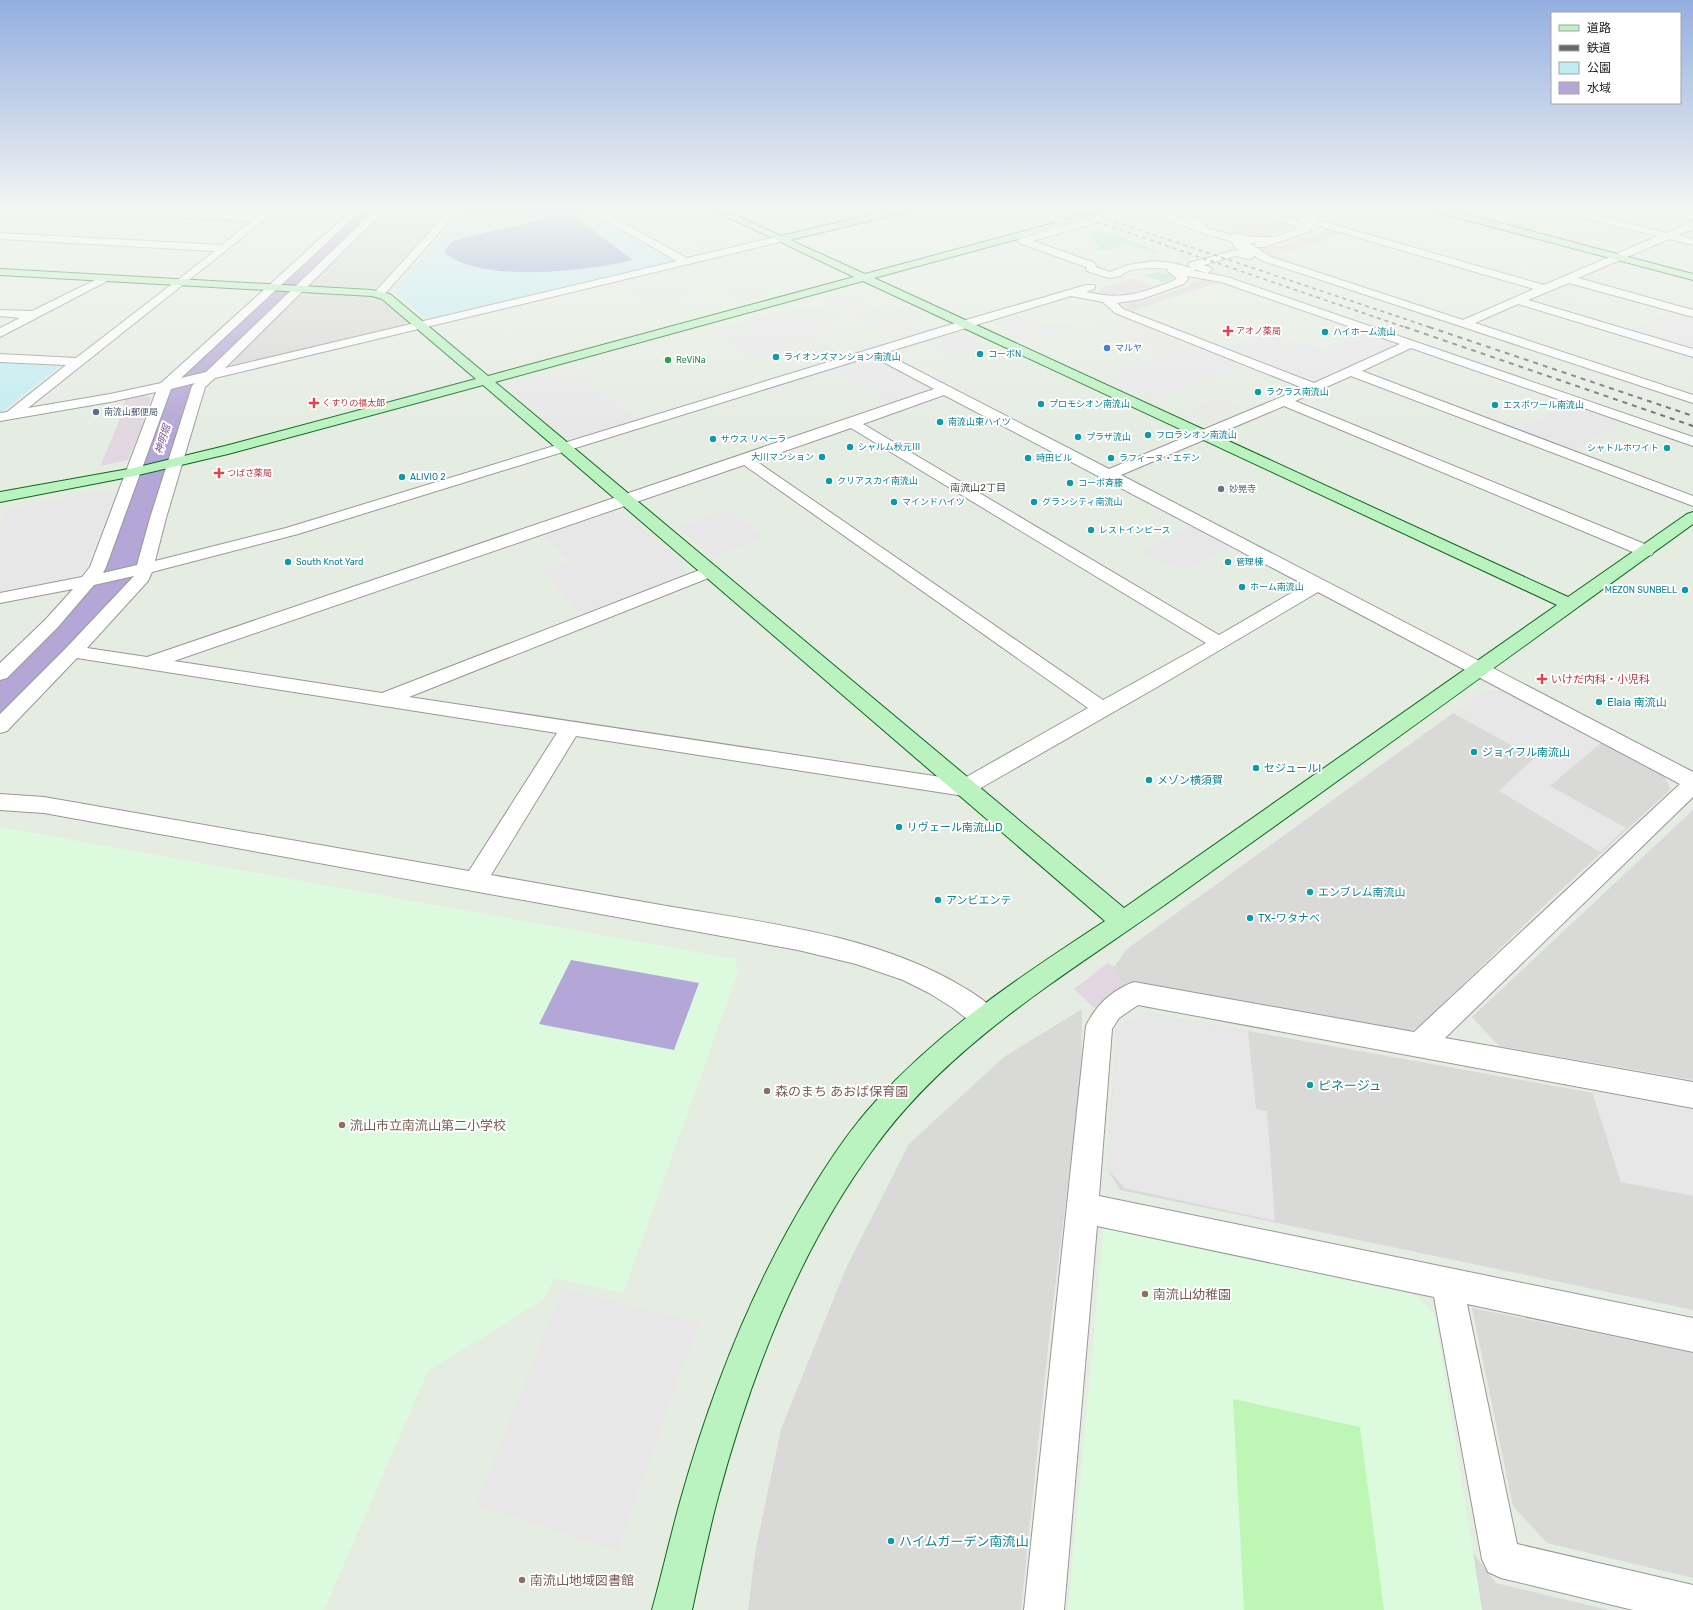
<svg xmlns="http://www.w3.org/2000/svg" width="1693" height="1610" font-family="Rubik,'Noto Sans JP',sans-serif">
<rect width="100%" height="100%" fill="#e5ece2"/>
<path fill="#d9d9d8" d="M385 209H451L383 287 368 288 313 286 309 283Z
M309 293 367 296 381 299 407 322 399 328 236 366 226 364 298 296Z
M1489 691 1505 693 1661 771 1671 789 1549 901 1431 1015 1426 1023 1410 1031 1126 984 1115 976 1114 967 1127 949 1453 713Z
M1693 810V1080L1499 1046 1472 1017Z
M1082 1009 1081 1078 1050 1329 1021 1610H748L755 1553 781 1429 847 1266 909 1144 1004 1057Z
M1148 1013 1693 1111V1310L1120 1190 1107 1168 1117 1026Z
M1472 1308 1693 1353V1578L1547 1543 1513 1506Z
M1473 1553 1496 1583 1609 1610H1482Z"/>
<path fill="#e9ecd2" d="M1498 209H1548L1652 234 1657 238 1619 253 1477 217Z"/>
<path fill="#dcfbde" d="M0 827 735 959 738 972 623 1293 555 1278 543 1300 428 1371 324 1610H0Z
M1104 1226 1417 1296 1435 1316 1482 1610H1068Z"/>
<path fill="#ace2cb" d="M1099 229 1162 252 1156 254 1127 244 1105 250 1097 249 1099 247 1090 237 1092 233 1088 232Z
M1160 272 1171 274 1174 278 1163 282 1143 275Z"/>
<path fill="#bef7b5" d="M1233 1399 1360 1427 1384 1610H1244Z"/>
<path fill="#c2ecf3" d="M464 209H581L674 259 671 263 438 318H425L395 293 396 288Z
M0 361 61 365 0 413Z"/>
<path fill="#87a0d4" d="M552 217 576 218 633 260C589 271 479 284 444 252L450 243 466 237Z"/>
<path fill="#e7e7e7" d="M712 215 761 238V242L719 253 664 225Z
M1008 248 1043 262 991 276 957 262Z
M705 260 717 267 690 274 711 286 740 279 771 294 745 301 712 286 676 295 683 300 657 307 617 281Z
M1619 265 1630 266 1663 274 1624 292 1592 283 1587 279Z
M1552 293 1581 302 1561 311 1541 304 1537 300Z
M845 294 884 312 905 306 927 316 906 323 924 333 900 340 847 315 825 321 846 332 817 339 820 341 752 359 709 331 731 325 735 327 746 324 742 322 800 306 807 310 827 305 820 300Z
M1673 311 1693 317V350L1629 331Z
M1017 315 1048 326 1062 322 1076 327 1026 343 1004 335 1009 333 1002 330 1008 328 995 322Z
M1117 316 1239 366 1149 400 1100 378 1166 354 1095 324Z
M1271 331 1321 350 1364 333 1389 341 1393 347 1317 379 1303 378 1223 347Z
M951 333H965L990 346 954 357 923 341Z
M820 342 847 356 821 365 794 349Z
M867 359 880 360 928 386 929 392 893 404 834 369Z
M570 370 640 421 581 439 565 437 506 386Z
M1220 398 1241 407 1227 412 1206 403Z
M1572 403 1624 422 1571 451 1519 431Z
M1204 404 1225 413 1213 419 1192 410Z
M101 491 115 493 85 570 70 578 0 591V527L6 509Z
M728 509 765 537 712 557 678 527Z
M610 513 626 514 688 565 683 575 582 614 543 572 571 562 543 535Z
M1192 525 1232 546 1184 570 1169 563 1164 565 1140 550Z
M1489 691 1505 693 1602 742 1550 786 1626 828 1600 852 1499 791 1534 758 1453 713Z
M1148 1013 1248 1031 1256 1109 1267 1111 1275 1221 1124 1188 1107 1168 1117 1026Z
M1592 1092 1693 1111V1196L1621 1182Z
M563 1289 700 1323 676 1384 618 1551 476 1505Z"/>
<path fill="#e1d6e1" d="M1222 209 1240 210 1279 221 1291 228 1262 237H1257L1198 219 1199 216Z
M1325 229 1350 235H1338L1275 256 1277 259 1271 257 1261 248 1268 246H1282L1321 232Z
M1133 278 1153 286 1117 297 1102 295 1098 293 1101 288Z
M1207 280 1219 282 1132 311 1125 305 1131 302 1145 301 1189 286 1194 281Z
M140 395 151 397 140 431 128 460 100 466 118 424 126 398Z
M1108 963 1114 967 1115 976 1126 984 1094 1008 1074 989Z"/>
<path fill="#b4a6d6" d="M571 960 699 983 674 1050 539 1024Z"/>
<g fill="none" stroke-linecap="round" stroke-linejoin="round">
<path fill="#b4a6d6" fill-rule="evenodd" d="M355 209H382L193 394 155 530 137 583 131 592 18 713 0 718V671L94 578 113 530 160 391 165 384Z"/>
<defs>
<path id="street" d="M60 209H125L259 216 268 209H278L28 408 110 394 161 383 353 209H363L181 378 206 372 376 209H386L225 368 677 261 586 209H598L687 258 780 236 785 239 784 241 215 378 205 387 166 518 155 561 286 528 959 322 1086 285H1094L1095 287 1094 289 1086 292C1116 298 1128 297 1157 287 1164 284 1172 282 1177 278L1167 271 1168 269C1157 267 1127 267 1121 276L1109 278 1087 271 1086 267 1019 243 1018 241 1019 239 1065 226 1019 209H1033L1068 221 1070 223 1069 225 1123 209H1138L1137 211 1033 241 1095 263 1096 267 1110 272 1128 265 1154 261 1172 263 1192 268 1188 265 1189 263 1235 250 1238 251 1231 241 1205 234 1167 220 1164 215 1172 209H1183L1174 216 1182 219 1181 216 1184 212 1192 209H1206L1191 216V217L1205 223 1207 225 1204 227 1232 235 1236 233 1252 237H1274L1295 230 1296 228 1295 226 1248 211 1247 209H1261L1302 223 1298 219 1300 217 1325 209H1340L1314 219 1544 285 1658 236 1555 211 1554 209H1571L1667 233 1693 222V229L1678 235 1693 239V245L1669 239 1578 278 1693 310V317L1569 283 1528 300 1693 349V357L1518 304 1475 323 1693 395V403L1263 261 1253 255 1254 256 1253 258 1249 259 1235 256 1204 265 1211 268 1212 270 1207 273 1227 277 1693 437V446L1411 348 1362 371 1693 496V506L1351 376 1295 401 1652 547 1654 551 1652 555 1646 556 1640 555 1284 406 1121 475 1693 772V797L1445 1038 1693 1082V1108L1138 1005 1119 1018 1112 1029 1099 1196 1693 1318V1352L1467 1304 1517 1544 1693 1585V1610H1633L1501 1578 1488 1572 1482 1559 1434 1297 1097 1226 1064 1610H1024L1086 1026C1096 1005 1112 990 1134 982L1414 1032 1680 784 1318 592 1159 686 972 793 964 796 576 736 491 875C547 885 604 895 661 905 760 922 875 934 963 987 976 995 992 1004 998 1018L994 1026 985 1030 976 1026 953 1008 929 993 903 980 856 964 798 950 44 813 0 810V794L44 797 469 871 557 733 77 658 7 731 0 733V714L66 648 134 576 94 585 58 627 7 678 0 680V663L46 619 73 589 0 603V593L82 577 90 567 156 392 110 402 0 421V413L7 412 66 365 0 362V354L76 358 215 251 0 239V233L222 245 252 221 64 212ZM1312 224 1534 289 1463 320 1271 257 1251 244V243H1256L1255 245 1256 247H1264L1310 231ZM1194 269 1206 273 1195 271ZM1187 276 1221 282 1400 344 1314 383 1123 309 1117 303 1142 299 1184 284 1188 279ZM1071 296 1103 302 1115 313 1303 388 1109 469 884 353ZM872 356 934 389 147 657 87 648 148 581 152 572 298 534ZM195 383 192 386 150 518 137 565 103 573 106 567 171 389ZM944 395 1305 585 1219 635 863 424ZM851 428 1206 643 1103 700 756 461ZM744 465 1088 708 961 780 409 697 716 575 719 571 716 567 710 566 382 693 174 661Z
M451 209H460L383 296H375L373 294 375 292Z
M868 209H880L890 215 888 217H882Z
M1659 209H1676L1693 213V219L1660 211Z
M105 275 109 276 110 278 109 280 0 337V328L20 318 0 316V310L32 311Z"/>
<path id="secondary" d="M711 209H723L781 236 894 209H911L910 211 790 240 865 274 1106 209H1122L1121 211 874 278 1568 597 1687 514 1693 512V524C1524 646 1356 768 1187 889 1078 968 954 1037 874 1148 798 1251 751 1375 718 1497 708 1535 700 1573 692 1610H652C662 1574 670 1538 680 1502 710 1395 751 1289 809 1194 829 1161 850 1129 876 1101 942 1028 1024 974 1105 921L483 385 228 454 134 476 0 502V492L134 468 225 446 476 379 382 299 372 296 0 275V269L372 290 390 294 488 376 854 277ZM863 281 1557 605 1124 908 495 382Z
M1431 209H1447L1693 274V280L1432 211Z"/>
</defs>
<use href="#street" stroke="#989898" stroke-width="2"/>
<use href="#secondary" stroke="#0f661e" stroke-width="2"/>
<use href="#street" fill="#fff" fill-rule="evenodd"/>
<use href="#secondary" fill="#baf2c0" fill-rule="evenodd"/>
<path stroke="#696969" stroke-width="1.5" stroke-dasharray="4 4" stroke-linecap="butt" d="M1059 209 1407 328
M1077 209 1432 328"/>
<path stroke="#696969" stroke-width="2" stroke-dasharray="5 5" stroke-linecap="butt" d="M1405 327 1693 426
M1429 327 1693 416"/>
</g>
<linearGradient id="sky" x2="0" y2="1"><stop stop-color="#93aee1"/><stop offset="0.48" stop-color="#f3f6f2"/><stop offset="1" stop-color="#f3f6f2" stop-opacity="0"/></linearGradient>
<rect width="1693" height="435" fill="url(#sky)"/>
<g fill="#e0444e" stroke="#fff" stroke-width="1.5">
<path d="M1226 325h4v4h4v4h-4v4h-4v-4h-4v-4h4z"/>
<path d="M312 397h4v4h4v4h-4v4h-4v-4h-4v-4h4z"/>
<path d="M217 467h4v4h4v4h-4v4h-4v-4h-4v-4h4z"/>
<path d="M1540 673h4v4h4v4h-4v4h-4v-4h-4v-4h4z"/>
</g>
<g fill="#0f9aa8" stroke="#fff" stroke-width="1.5">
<circle cx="1325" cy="332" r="4"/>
<circle cx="980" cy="354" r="4"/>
<circle cx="776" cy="357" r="4"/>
<circle cx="1258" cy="392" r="4"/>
<circle cx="1041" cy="404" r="4"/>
<circle cx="1495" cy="405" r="4"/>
<circle cx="940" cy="422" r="4"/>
<circle cx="1148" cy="435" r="4"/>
<circle cx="1078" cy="437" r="4"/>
<circle cx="713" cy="439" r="4"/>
<circle cx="850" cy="447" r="4"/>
<circle cx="1667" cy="448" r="4"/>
<circle cx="822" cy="457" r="4"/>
<circle cx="1028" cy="458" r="4"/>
<circle cx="1111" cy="458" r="4"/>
<circle cx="402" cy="477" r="4"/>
<circle cx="829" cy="481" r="4"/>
<circle cx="1070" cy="483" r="4"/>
<circle cx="894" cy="502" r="4"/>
<circle cx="1034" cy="502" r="4"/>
<circle cx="1091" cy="530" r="4"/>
<circle cx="288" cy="562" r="4"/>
<circle cx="1228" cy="562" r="4"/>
<circle cx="1242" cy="587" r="4"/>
<circle cx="1685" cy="590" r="4"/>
<circle cx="1599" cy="702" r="4"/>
<circle cx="1474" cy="752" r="4"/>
<circle cx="1256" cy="768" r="4"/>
<circle cx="1149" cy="780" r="4"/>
<circle cx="899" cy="827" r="4"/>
<circle cx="1310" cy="892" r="4"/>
<circle cx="938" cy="900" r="4"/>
<circle cx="1250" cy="918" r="4"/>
<circle cx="1310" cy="1085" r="4"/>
<circle cx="891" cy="1541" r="4"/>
</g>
<circle fill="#3f7fe0" stroke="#fff" stroke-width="1.5" cx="1107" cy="348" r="4"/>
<circle fill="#2e9e5b" stroke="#fff" stroke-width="1.5" cx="668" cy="360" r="4"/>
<circle fill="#5c6f8a" stroke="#fff" stroke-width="1.5" cx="96" cy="412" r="4"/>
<circle fill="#6b7280" stroke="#fff" stroke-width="1.5" cx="1221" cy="489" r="4"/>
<g fill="#8d6e63" stroke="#fff" stroke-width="1.5">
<circle cx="767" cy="1091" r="4"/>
<circle cx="342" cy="1125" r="4"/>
<circle cx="1145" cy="1294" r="4"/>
<circle cx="522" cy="1580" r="4"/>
</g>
<g text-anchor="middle" stroke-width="4" stroke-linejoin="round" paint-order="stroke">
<g font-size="9" fill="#be3a42" stroke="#fff" text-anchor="start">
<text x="1236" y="334">アオノ薬局</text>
<text x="322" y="406">くすりの福太郎</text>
<text x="227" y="476">つばさ薬局</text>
</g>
<g font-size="9" fill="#0d838f" stroke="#fff" text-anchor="start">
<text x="1333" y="335">ハイホーム流山</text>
<text x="988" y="357">コーポN</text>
<text x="784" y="360">ライオンズマンション南流山</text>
<text x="1266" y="395">ラクラス南流山</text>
<text x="1049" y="407">プロモシオン南流山</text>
<text x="1503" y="408">エスポワール南流山</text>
<text x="948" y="425">南流山東ハイツ</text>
<text x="1156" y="438">フロラシオン南流山</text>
<text x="1086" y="440">プラザ流山</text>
<text x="721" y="442">サウス リベーラ</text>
<text x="858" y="450">シャルム秋元Ⅲ</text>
<text x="1659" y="451" text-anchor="end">シャトルホワイト</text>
<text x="814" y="460" text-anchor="end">大川マンション</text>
<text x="1036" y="461">時田ビル</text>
<text x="1119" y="461">ラフィーヌ・エデン</text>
<text x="410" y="480">ALIVIO 2</text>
<text x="837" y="484">クリアスカイ南流山</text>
<text x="1078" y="486">コーポ斉藤</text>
<text x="902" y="505">マインドハイツ</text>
<text x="1042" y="505">グランシティ南流山</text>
<text x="1099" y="533">レストインピース</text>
<text x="296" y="565">South Knot Yard</text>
<text x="1236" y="565">管理棟</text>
<text x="1250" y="590">ホーム南流山</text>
<text x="1677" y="593" text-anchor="end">MEZON SUNBELL</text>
</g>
<g font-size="9" fill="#366cbe" stroke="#fff" text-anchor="start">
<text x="1115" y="351">マルヤ</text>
</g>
<g font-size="9" fill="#27864d" stroke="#fff" text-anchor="start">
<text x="676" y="363">ReViNa</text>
</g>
<g font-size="9" fill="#4e5e75" stroke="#fff" text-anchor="start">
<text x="104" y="415">南流山郵便局</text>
</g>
<g font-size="9" fill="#5b616d" stroke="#fff" text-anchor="start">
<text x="1229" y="492">妙晃寺</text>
</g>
<g font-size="10" font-style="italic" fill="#7e52a1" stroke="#fff">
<text transform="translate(162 439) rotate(-72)" y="4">神明堀</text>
</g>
<g font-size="10" fill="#4e4e4e" stroke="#fff">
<text x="978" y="491">南流山2丁目</text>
</g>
<g font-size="11" fill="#be3a42" stroke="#fff" text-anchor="start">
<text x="1551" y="683">いけだ内科・小児科</text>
</g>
<g font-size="11" fill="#0d838f" stroke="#fff" text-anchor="start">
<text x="1607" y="706">Elaia 南流山</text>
<text x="1482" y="756">ジョイフル南流山</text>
<text x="1264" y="772">セジュールI</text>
<text x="1157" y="784">メゾン横須賀</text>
<text x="907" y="831">リヴェール南流山D</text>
<text x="1318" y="896">エンブレム南流山</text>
<text x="946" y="904">アンビエンテ</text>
<text x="1258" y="922">TX-ワタナベ</text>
</g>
<g font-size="13" fill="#0d838f" stroke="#fff" text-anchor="start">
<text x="1318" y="1090">ピネージュ</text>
<text x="899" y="1546">ハイムガーデン南流山</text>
</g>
<g font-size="13" fill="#785e54" stroke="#fff" text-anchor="start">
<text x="775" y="1096">森のまち あおば保育園</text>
<text x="350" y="1130">流山市立南流山第二小学校</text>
<text x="1153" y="1299">南流山幼稚園</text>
<text x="530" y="1585">南流山地域図書館</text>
</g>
</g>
<rect x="1551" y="12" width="130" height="92" fill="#ffffff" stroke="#a4a4a4"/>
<rect x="1559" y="25" width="20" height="6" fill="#baf2c0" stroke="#a4a4a4"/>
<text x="1587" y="32" font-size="12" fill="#1b1b1b">道路</text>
<rect x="1559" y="45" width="20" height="6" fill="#696969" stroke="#a4a4a4"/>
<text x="1587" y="52" font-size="12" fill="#1b1b1b">鉄道</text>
<rect x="1559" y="62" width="20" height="12" fill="#c2ecf3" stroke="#a4a4a4"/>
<text x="1587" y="72" font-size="12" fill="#1b1b1b">公園</text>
<rect x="1559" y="82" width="20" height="12" fill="#b4a6d6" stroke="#a4a4a4"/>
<text x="1587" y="92" font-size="12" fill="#1b1b1b">水域</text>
</svg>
